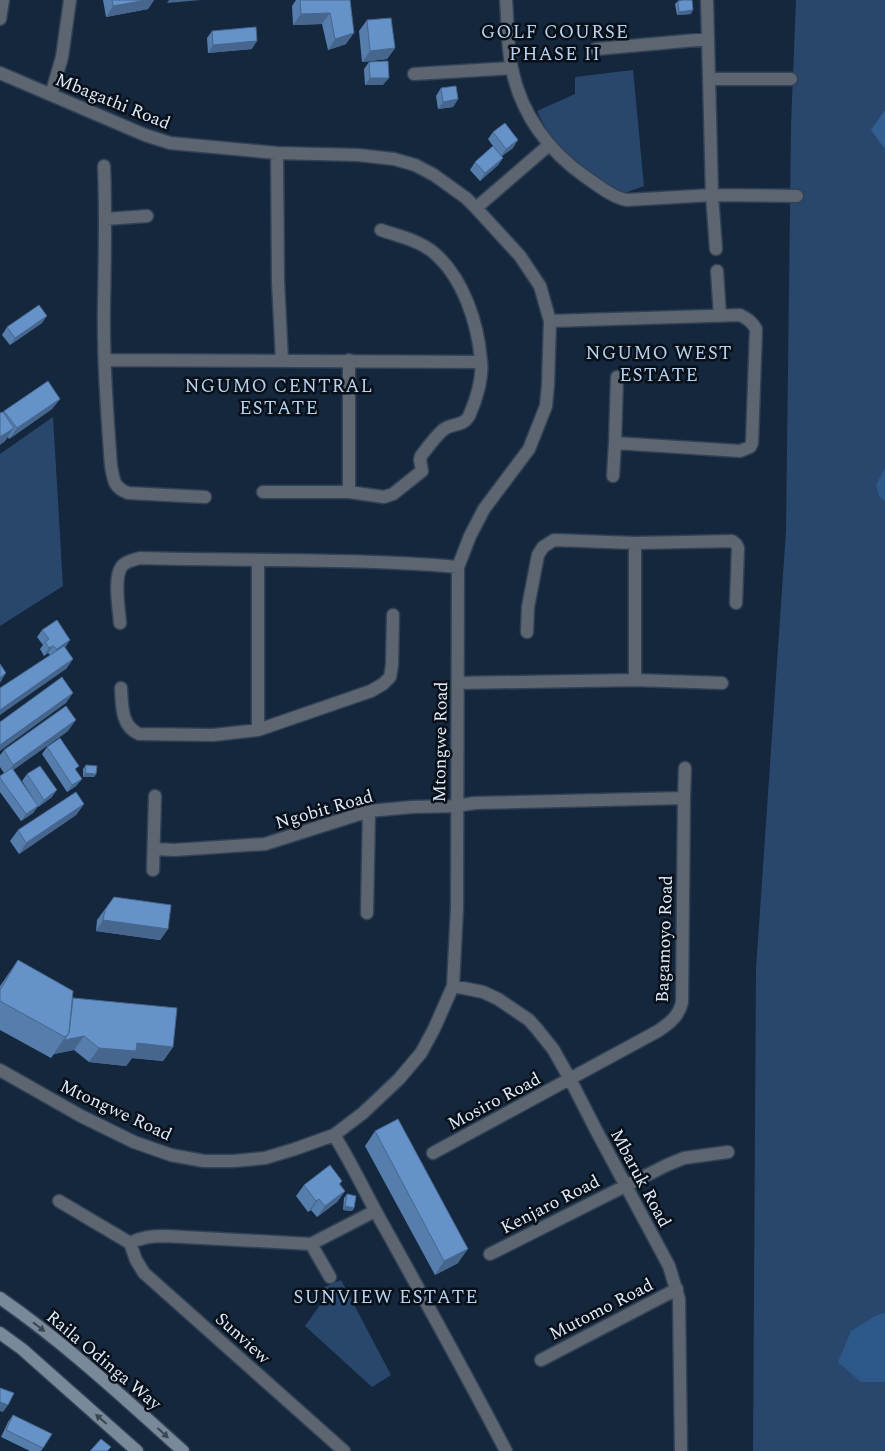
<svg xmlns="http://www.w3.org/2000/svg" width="885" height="1451" font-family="Spectral,serif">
<rect width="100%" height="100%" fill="#15273d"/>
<path fill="#29476c" d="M796 0H885V1451H753L756 969 786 531 791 126Z
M633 70 644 186 617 196 559 155 537 111 575 94V77Z
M53 417 63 586 0 626V454Z
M341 1280 391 1375 372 1387 305 1326 320 1305 322 1288Z"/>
<path fill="#2c588a" d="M885 468V501L879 496 876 485Z
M885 1313V1382H861L838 1362 851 1331 877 1315Z"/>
<path fill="#325e91" d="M885 110V149L871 130Z"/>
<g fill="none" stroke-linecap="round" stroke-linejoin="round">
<defs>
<path id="minor" d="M506 0C508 23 507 47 512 69 521 114 549 152 587 178 599 186 612 197 627 200L712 195 797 196
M707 0 712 195 716 249
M0 19 3 0
M596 49 708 39
M0 73 145 135 170 143 277 153 358 155 394 159 415 165 434 175 466 198 476 208 520 256 540 286 550 321 548 385 546 406 529 449 484 509 470 536 458 567 457 908 453 986 434 1029 421 1053 399 1079 363 1113 334 1135 295 1149 265 1158 234 1161H204L171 1155 134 1142 81 1116 0 1070
M414 74 512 68
M710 79H791
M51 95 62 57 70 0
M277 153 278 281 282 361
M104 166C106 212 105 257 104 303 103 357 107 412 111 466 114 480 113 487 128 493L205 497
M476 208 549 145
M106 219 147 216
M717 271 720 316
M550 321 740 315C748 319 752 322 756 329L752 443 750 447 740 451 615 443 617 377
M105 360 481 362
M349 360V492
M613 476 615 443
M263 492H349L384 497 393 494 422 471 420 460 421 456C427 448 435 437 443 430 451 423 463 427 469 416 476 401 483 378 481 361 478 323 463 277 433 252 418 240 398 236 381 230
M635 543V680
M258 561V730
M120 623C119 609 113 577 122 566 126 561 134 560 140 558 246 561 353 558 458 567
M527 632 528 607 538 555 543 547 554 540 635 543 732 541 736 544 738 548 736 603
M458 683 635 680 722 683
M121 688C122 706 121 726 139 734L213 735 258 730 371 691 383 684 390 677 392 665 393 615
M155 849 174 850 265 844 369 811 412 807 456 806 475 803 684 798
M153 870 155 796
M367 913 369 811
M453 986 483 992 498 999 529 1020 537 1029 553 1049 570 1079 596 1130 669 1266 679 1299 681 1451
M334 1135C353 1165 367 1197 385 1228 426 1302 467 1376 506 1451
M433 1153 658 1031C670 1023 679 1016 682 1002L684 798 685 768
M59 1201 130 1243
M311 1244 330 1277
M490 1254 667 1165 684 1158 728 1152
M541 1360 677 1289
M344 1451 144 1273 136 1260 130 1243C142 1237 152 1236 166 1236L311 1244 375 1211"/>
<path id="secondary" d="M0 1298C65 1343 124 1398 183 1451
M0 1333 22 1349 137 1451"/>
</defs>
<use href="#minor" stroke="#314257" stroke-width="15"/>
<use href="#secondary" stroke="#314257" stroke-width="15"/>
<use href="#minor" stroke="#5c6570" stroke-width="12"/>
<use href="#secondary" stroke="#7a899a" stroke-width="12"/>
</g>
<path fill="#567ead" d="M103 0H154L148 9 106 17Z
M296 0H350L346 44 328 50 322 24 293 25 292 6Z
M678 1 691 14 677 15 675 4Z
M367 20 395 48 387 59 362 62 359 31Z
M212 31 252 49 208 53 207 38Z
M369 62 383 85H365L364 69Z
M441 88 458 99 453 107 438 109 436 96Z
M493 132 513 148 502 156 503 158 498 165 480 181 470 170 475 162 493 146 488 139Z
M42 323 10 345 2 335 7 327Z
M60 399 52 409 9 439 8 437 4 442 3 412 4 411Z
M42 630 65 648 73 659 66 669 50 655 48 653 44 656 40 649 43 645 37 637Z
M68 731 13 770 33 798 22 781 27 774 52 797 38 807V806L33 813 21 821 0 792V776L4 773 0 767V755L4 750Z
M47 747 76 770 82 779 76 786 67 792 42 754Z
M86 765 96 774 94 777H83V769Z
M84 804 76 815 19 854 10 841 18 830Z
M114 897 168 929 160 940 96 931 97 920Z
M18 960 73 998 173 1047 163 1061 132 1058 126 1066 89 1062 74 1050 54 1054 51 1058 0 1030V986Z
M375 1131 458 1263 435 1275 365 1146Z
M342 1181 340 1184 345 1191 337 1202 317 1217 311 1210 308 1212 296 1196 304 1185Z
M347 1194 354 1208 352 1211 343 1210 344 1198Z
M13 1415 43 1448 41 1451H30L1 1437 8 1422Z"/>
<path fill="#46668d" d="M146 0H154L148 9 106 17 113 6Z
M169 0H201L167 3Z
M693 10 691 14 677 15 679 12Z
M330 13 322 24 293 25 301 14Z
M354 33 346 44 328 50 335 39Z
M257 41 252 49 208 53 213 45Z
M395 48 387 59 362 62 370 51Z
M370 78H389L383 85H365Z
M458 99 453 107 438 109 443 102Z
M518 140 513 148 501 156 506 149Z
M503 158 498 165 480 181 485 173Z
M47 316 42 323 10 345 15 338Z
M60 399 52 409 9 439 17 428Z
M14 428 4 442 0 445V437Z
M70 640 65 648 52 656 57 649Z
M53 646 48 653 44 656 49 648Z
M73 659 66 669 0 715V710Z
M6 673 0 683V678Z
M73 693 66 703 0 751V745Z
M76 720 68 731 6 775 13 765Z
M85 773 96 774 94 777H83Z
M82 779 76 786 67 792 72 785Z
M57 790 52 797 38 807 44 800Z
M84 804 76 815 19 854 26 843Z
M38 806 33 813 21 821 26 814Z
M103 920 168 929 160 940 96 931Z
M69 1033 54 1054 51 1058 65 1037Z
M84 1036 74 1050 54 1054 64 1040Z
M137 1043 173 1047 163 1061 132 1058 126 1066 89 1062 99 1048Z
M345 1191 337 1202 317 1217 325 1206Z
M319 1199 311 1210 308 1212 316 1201Z
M345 1206 354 1208 352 1211 343 1210Z
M468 1249 458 1263 435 1275 444 1261Z
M0 1402 8 1405 3 1412 0 1411Z"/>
<path fill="#6492c9" stroke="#46668d" d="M112 0H146L113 6Z
M300 0H350L354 33 335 39 330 13 301 14Z
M683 0H692L693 10 679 12 678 1Z
M391 18 395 48 370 51 367 20Z
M256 27 257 41 213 45 212 31Z
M388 61 389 78H370L369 62Z
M456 86 458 99 443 102 441 88Z
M505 123 518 140 506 149 493 132Z
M493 146 503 158 485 173 475 162Z
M39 305 47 316 15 338 7 327Z
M48 381 60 399 17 428 4 411Z
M3 412 14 428 0 437V413Z
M57 620 70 640 57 649 53 646 49 648 45 642 49 639 42 630Z
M64 646 73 659 0 710V688Z
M0 664 6 673 0 678Z
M62 677 73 693 0 745V722Z
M66 706 76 720 13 765 4 750Z
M60 738 79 766 75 769 82 779 72 785 47 747Z
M86 765 97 766 96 774 85 773Z
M40 766 57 790 44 800 27 774Z
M12 768 38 806 26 814 0 778V776Z
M76 792 84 804 26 843 18 830Z
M114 897 171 905 168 929 103 920 105 910Z
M18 960 73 991 69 1033 65 1037 0 1001V990Z
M73 998 177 1008 173 1047 137 1043 136 1051 99 1048 84 1036 64 1040 69 1033Z
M398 1119 468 1249 444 1261 375 1131Z
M330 1165 342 1181 339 1184 345 1191 325 1206 319 1199 316 1201 304 1185Z
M347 1194 356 1196 354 1208 345 1206Z
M0 1388 14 1393 8 1405 0 1402Z
M13 1415 52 1434 43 1448 6 1430Z
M101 1439 111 1447 107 1451H90Z"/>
<defs><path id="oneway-solid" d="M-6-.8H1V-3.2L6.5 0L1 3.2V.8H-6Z" transform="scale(1.25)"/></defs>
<g fill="#3b4653">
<use href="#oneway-solid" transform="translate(39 1327) rotate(38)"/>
<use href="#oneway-solid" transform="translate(101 1419) rotate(-139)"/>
<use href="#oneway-solid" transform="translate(163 1433) rotate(42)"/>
</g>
<g text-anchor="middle" stroke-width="5" stroke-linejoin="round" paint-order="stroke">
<g font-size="18" fill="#dfebfa" stroke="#081019">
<text transform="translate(113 101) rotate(22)" y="6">Mbagathi Road</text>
<text transform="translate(440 742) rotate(-89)" y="6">Mtongwe Road</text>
<text transform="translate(324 809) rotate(-16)" y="6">Ngobit Road</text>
<text transform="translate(664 939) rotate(-88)" y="6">Bagamoyo Road</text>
<text transform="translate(494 1101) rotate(-28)" y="6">Mosiro Road</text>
<text transform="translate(116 1110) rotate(25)" y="6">Mtongwe Road</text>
<text transform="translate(641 1178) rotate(62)" y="6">Mbaruk Road</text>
<text transform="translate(550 1204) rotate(-27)" y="6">Kenjaro Road</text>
<text transform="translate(601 1309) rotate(-27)" y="6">Mutomo Road</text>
<text transform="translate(243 1338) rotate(42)" y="6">Sunview</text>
<text transform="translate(104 1360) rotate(40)" y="6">Raila Odinga Way</text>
</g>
<g font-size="19" letter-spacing="1" fill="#b9d0ec" stroke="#081019">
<text x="555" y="38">GOLF COURSE<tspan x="555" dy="22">PHASE II</tspan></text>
<text x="659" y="359">NGUMO WEST<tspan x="659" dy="22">ESTATE</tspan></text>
<text x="279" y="392">NGUMO CENTRAL<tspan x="279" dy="22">ESTATE</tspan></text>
<text x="386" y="1303">SUNVIEW ESTATE</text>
</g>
</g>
</svg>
